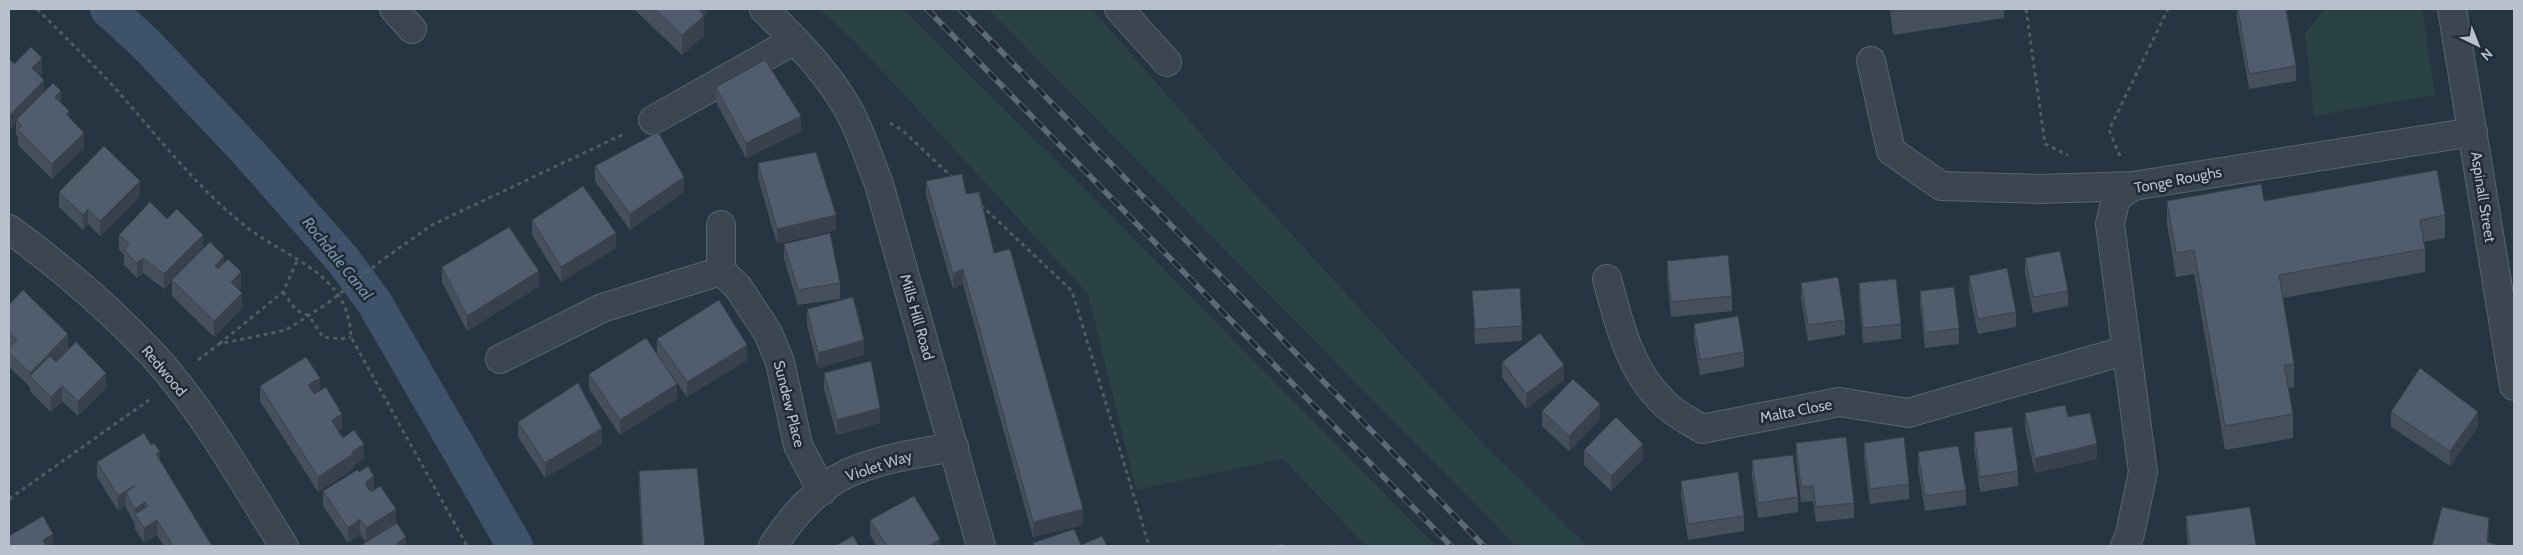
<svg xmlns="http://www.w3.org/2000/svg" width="2523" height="555" font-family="Cabin,sans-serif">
<rect width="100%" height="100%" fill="#273441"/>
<path fill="#2a4243" d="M819 9H903L1100 204 1436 546H1366L1283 459 1136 490 1088 294 855 42Z
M988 9H1092L1223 159 1483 443 1587 546H1516Z
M2325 9H2422L2435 95 2314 116 2305 33Z"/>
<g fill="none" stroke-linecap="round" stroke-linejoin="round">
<path stroke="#3e5269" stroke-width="36" d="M108 9 146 44 248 152 343 260 374 302 515 546"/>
<defs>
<path id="minor" d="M394 9 412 29
M764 9C794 39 827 71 848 109 861 132 869 159 879 184L981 546
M1119 9 1167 62
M2452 9 2514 386
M1871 61 1891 151 1941 186 2040 189 2133 186
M653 120 795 40
M9 229C60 266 110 309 154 356 205 412 243 482 284 546
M721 271V225
M1607 279C1619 323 1629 370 1664 403 1674 414 1690 421 1702 429L1839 402 1908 413 2127 350
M500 359 602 308 721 271 738 287 768 333 780 362 798 445 822 491
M773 546C789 520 817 488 846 474 879 459 918 453 954 447
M2125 546 2130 534 2143 472 2110 224 2116 198 2133 186 2473 132"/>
</defs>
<use href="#minor" stroke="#59646e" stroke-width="30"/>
<path stroke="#4a5f61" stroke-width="3" stroke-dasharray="4 4" stroke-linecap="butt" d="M37 9C63 35 89 60 114 87 156 134 195 186 244 225 286 259 349 272 351 337L467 546
M2026 9 2045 144 2068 155
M890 123 902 130 953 178
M2120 156 2109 130 2168 9
M981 205 1072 291 1149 546
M385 258 432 225 626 133
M283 292 296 310 309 316 323 337 341 339 351 337
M219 344 283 292 298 259
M198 360 219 344 286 330 328 303
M9 499 149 400"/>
<use href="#minor" stroke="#3c4651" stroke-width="28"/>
<defs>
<path id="rail" d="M927 9 1451 546
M960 9 1484 546"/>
</defs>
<use href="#rail" stroke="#5e6a78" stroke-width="5.5"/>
<use href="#rail" stroke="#202b36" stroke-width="4" stroke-dasharray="11" stroke-linecap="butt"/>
<path stroke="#4a5f61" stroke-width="3" stroke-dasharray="4 4" stroke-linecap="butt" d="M328 303 385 258"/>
</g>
<path fill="#46505d" d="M634 9H707V13L704 16V36L682 55Z
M1890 9H2004V18L1893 35Z
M2237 9H2286L2296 66V81L2249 89 2237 20Z
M9 58 14 64 42 73 39 76 44 92 61 103 84 148 52 179 18 145V137L16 135V123L9 131Z
M716 87 801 131 746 158 716 102Z
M758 163 836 230 777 244 758 178Z
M595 166 684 192 630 230 595 181Z
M926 181 966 194 994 253 1083 525 1033 537 963 284 953 289 926 196Z
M59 192 140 196 100 236 88 224 83 230 59 207Z
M2167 201H2264L2445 215V238L2424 242 2425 249V272L2283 298 2294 364V387L2288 388 2293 414V438L2225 450 2194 274 2176 277 2167 224Z
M167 219 203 249 224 262 241 287 239 290 242 308 214 337 172 296V281L164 289 143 273 137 278 124 265V255L119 250V235Z
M532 220 616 248 561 282 532 235Z
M784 244 840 283V299L798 305 784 259Z
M2025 258 2068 291V306L2033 313 2025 273Z
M1667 261 1732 296V311L1671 317 1667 276Z
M442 267 539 286 467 331 442 282Z
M1969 276 2016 312V327L1978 334 1969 291Z
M1801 283 1845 320V335L1808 341 1801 298Z
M1859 283 1901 324V339L1863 343 1859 298Z
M1472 291 1522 326V341L1475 344Z
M1920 291 1959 328V344L1925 348 1920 306Z
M9 305 68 349 56 362 106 388 78 416 62 401 51 412 30 391V387L9 367Z
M807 309 864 355 818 368 807 325Z
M1694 324 1744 352V367L1700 375 1694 339Z
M657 339 747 360 687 397 661 360 677 399 620 435 589 389V374L657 354Z
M1502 362 1564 380 1526 409 1502 377Z
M824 373 880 423 837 435 824 389Z
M260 386 320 391 342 429 338 431 343 438 364 459 353 466V469L318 492 260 401Z
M1542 411 1600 419 1569 451 1542 426Z
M2391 412 2478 427 2450 466 2391 427Z
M2025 413 2068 417 2097 459 2035 473 2025 428Z
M518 422 602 444 545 478 518 437Z
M1974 432 2018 471V486L1980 492 1974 448Z
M1796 443 1854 503V518L1816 522 1813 501 1801 502 1796 458Z
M1864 443 1909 484V499L1870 504 1864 458Z
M1584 450 1643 459 1611 491 1584 465Z
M1918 452 1966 490V505L1925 511 1918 467Z
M1752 460 1798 497V512L1758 518 1752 476Z
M160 461 212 546H164L157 535 144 543 135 529V524L126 508V506L118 511 97 477V462Z
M639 471 705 546H642L639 491Z
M1681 481 1744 516V531L1688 540 1681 496Z
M374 489 396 523 406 546 366 542 360 534 348 543 323 506V491Z
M2186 516 2256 546H2188L2186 531Z
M870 520 940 546H877L870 535Z"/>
<path fill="#39414c" d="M696 9H707V13L704 16V36L682 55V35Z
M42 58V73L32 83V68Z
M44 80V95L16 120V123L9 131V116Z
M61 91V106L55 97Z
M69 111V126L66 114Z
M801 116V131L746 158V143Z
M84 133V148L52 179V164Z
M684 177V192L630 230V214Z
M140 181V196L100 236V221Z
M88 209V224L83 230V215Z
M836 215V230L777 244V229Z
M616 233V248L561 282V267Z
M203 235V250L164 289V274Z
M224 256V271L215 281V266Z
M143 258V273L137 278V263Z
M963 269V284L953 289V274Z
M539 271V286L467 331V316Z
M241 272V287L231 298V282Z
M242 293V308L214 337V321Z
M68 334V349L36 382 30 376V373Z
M864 340V355L818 368V353Z
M747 345V360L687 397V382Z
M1564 365V380L1526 409V394Z
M106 373V388L78 416V401Z
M320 378V393L308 400V385Z
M677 384V399L620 435V420Z
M62 386V401L51 412V397Z
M1600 404V419L1569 451V436Z
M880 408V423L837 435V420Z
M2478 412V427L2450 466V451Z
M342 414V429L332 435V420Z
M602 428V444L545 478V463Z
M364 444V459L353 466V469L318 492V477Z
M1643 444V459L1611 491V476Z
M2097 444V459L2035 473V458Z
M160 452V467L156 454Z
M374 476V492L365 498V483Z
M135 485 126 493V506L118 511V496Z
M145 502V518L135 514V509Z
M396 509V524L366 543V528Z
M1083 509V525L1033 537V522Z
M2489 518V538L2488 546H2487Z
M360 519V534L348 543V528Z
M157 520V535L144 543V528Z
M53 534V546H43V540Z
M406 537V546H397V543Z
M940 539V546H929Z"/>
<path fill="#515d6c" stroke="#39414c" d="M655 9H699L704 16 682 35Z
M1893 9H1913L1893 12Z
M2238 9H2286L2296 66 2249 74Z
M31 47 42 58 32 68 44 80 9 116V58L14 64Z
M765 60 801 116 746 143 716 87Z
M53 83 61 91 55 97 69 111 66 114 84 133 52 164 18 130 22 126 16 120Z
M658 132 684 177 630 214 595 166Z
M104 146 140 181 100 221 88 209 83 215 59 192Z
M816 152 836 215 777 229 758 163Z
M2437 170 2445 215 2420 220 2425 249 2279 275 2294 364 2284 365 2293 414 2225 426 2194 250 2176 253 2167 201 2261 184 2264 201Z
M962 174 966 194 979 192 994 253 1010 249 1083 509 1033 522 963 269 953 274 926 181Z
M583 186 616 233 561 267 532 220Z
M150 202 167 219 177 209 203 235 164 274 143 258 137 263 124 250 129 244 119 235Z
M509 227 539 271 467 316 442 267Z
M830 233 840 283 798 290 784 244Z
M210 242 224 256 215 266 218 269 228 259 241 272 231 282 242 293 214 321 172 280Z
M2060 251 2068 291 2033 297 2025 258Z
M1728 255 1732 296 1671 302 1667 261Z
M2007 268 2016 312 1978 319 1969 276Z
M1838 277 1845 320 1808 325 1801 283Z
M1896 279 1901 324 1863 328 1859 283Z
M1954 287 1959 328 1925 333 1920 291Z
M1520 288 1522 326 1475 329 1472 291Z
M23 290 68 334 30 373 9 352V348L17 340 9 332V305Z
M853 297 864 340 818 353 807 309Z
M719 300 747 345 687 382 657 339Z
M1738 316 1744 352 1700 360 1694 324Z
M1540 333 1564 365 1526 394 1502 362Z
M646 338 677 384 620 420 589 374Z
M76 342 106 373 78 401 62 386 51 397 30 376 50 356 56 362Z
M306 357 320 378 308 385 314 394 326 387 342 414 332 420 338 431 343 438 354 430 364 444 352 452 353 454 318 477 260 386Z
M871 361 880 408 837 420 824 373Z
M2420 368 2478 412 2450 451 2391 412Z
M1573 379 1600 404 1569 436 1542 411Z
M578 383 602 428 545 463 518 422Z
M2065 405 2068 417 2090 413 2097 444 2035 458 2025 413Z
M1616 417 1643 444 1611 476 1584 450Z
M2012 427 2018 471 1980 477 1974 432Z
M144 433 151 445 154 443 160 452 156 454 212 546H173L157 520 144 528 135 514 148 506 145 502 135 509 126 493 135 485 118 496 97 462Z
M1846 437 1854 503 1816 507 1813 486 1801 487 1796 443Z
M1904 437 1909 484 1870 489 1864 443Z
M1958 446 1966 490 1925 496 1918 452Z
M1793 455 1798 497 1758 503 1752 460Z
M368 466 374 476 365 483 368 489 371 492 380 486 396 509 366 528 360 519 348 528 323 491 357 470 359 472Z
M697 468 705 546H643L639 471Z
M1738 472 1744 516 1688 524 1681 481Z
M914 496 940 539 929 546H887L870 520Z
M2250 507 2256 546H2190L2186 516Z
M2442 507 2489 518 2487 542 2501 546H2432Z
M43 516 53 534 43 540 46 546H9V536Z
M397 523 406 537 397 543 399 546H360Z
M1074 529 1081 545 1102 536 1107 546H1034L1033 543Z
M853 536 859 546H835Z
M1283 544 1284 546H1271Z
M1332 544V546H1326Z"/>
<g text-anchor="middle" stroke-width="5" stroke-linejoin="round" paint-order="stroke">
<g font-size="15" fill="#b8c1cb" stroke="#202b36">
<text transform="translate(2178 180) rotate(-11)" y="5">Tonge Roughs</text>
<text transform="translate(2483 197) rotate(81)" y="5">Aspinall Street</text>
<text transform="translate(917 317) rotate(74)" y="5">Mills Hill Road</text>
<text transform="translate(164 371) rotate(50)" y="5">Redwood</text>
<text transform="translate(789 404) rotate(76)" y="5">Sundew Place</text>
<text transform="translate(1796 411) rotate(-11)" y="5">Malta Close</text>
<text transform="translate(879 466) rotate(-18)" y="5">Violet Way</text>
</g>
<g font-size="16" font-style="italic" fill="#7a93ac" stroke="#202b36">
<text transform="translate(338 258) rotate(51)" y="6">Rochdale Canal</text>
</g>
</g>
<rect width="2523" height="555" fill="none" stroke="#b8c1cb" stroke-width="20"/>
<g transform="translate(2478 45) rotate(137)" stroke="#202b36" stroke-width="4" paint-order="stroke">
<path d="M0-4L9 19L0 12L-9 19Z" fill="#b8c1cb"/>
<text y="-8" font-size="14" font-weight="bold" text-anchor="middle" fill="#b8c1cb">N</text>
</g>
</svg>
